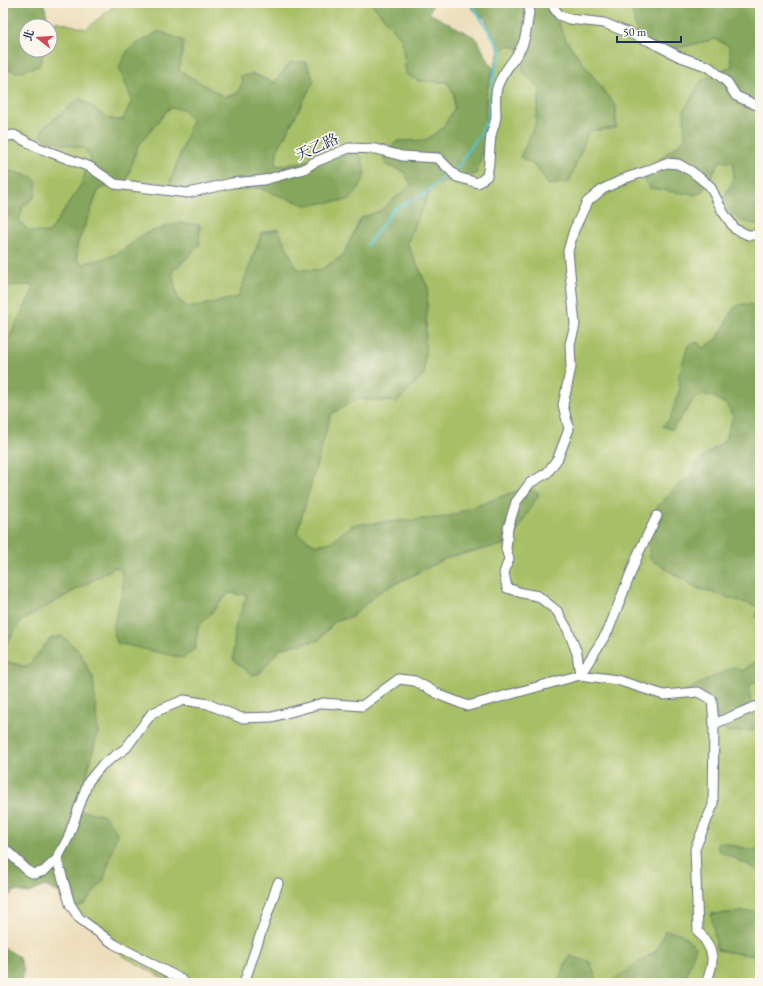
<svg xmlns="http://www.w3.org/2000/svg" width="763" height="986" font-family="'EB Garamond','Noto Serif TC',serif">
<rect width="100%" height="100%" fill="#fbf7ec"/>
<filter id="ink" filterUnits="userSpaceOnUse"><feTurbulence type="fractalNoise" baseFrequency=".025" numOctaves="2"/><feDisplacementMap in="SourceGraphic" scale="8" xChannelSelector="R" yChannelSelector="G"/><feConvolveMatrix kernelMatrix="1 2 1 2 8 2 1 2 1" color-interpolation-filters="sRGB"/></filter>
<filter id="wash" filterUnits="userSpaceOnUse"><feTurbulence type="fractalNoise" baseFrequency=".012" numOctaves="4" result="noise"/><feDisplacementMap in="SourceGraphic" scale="16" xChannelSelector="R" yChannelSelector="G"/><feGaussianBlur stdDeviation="0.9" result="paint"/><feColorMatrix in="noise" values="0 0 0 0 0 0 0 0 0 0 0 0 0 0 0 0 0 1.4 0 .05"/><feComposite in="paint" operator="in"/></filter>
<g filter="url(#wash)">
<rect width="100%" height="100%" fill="#eddfbc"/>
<path fill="#a7c066" stroke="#617862" d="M117 3H371L402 39 406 74 418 81 447 82 454 94V109L443 128 426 140 397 141 386 165 405 172 411 185 380 211 361 218 343 255 320 270 297 269 278 229 262 232 238 297 189 308 178 300 172 272 199 246 200 225 179 223 146 233 116 255 83 264 77 260V245L99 189 126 181 138 146 169 108 183 109 192 121 170 182 194 193 259 188 306 205 359 153 276 166 277 151 314 81 291 62 274 83 254 74 240 76 243 82 237 94 224 97 179 70 183 41 159 31 129 49 119 67 132 100 123 120 109 119 80 98 46 140 82 148 91 157 81 185 49 233 29 231 19 220 23 206 35 197 32 177 3 169V68L18 72 39 66 45 50H50V36L56 21 86 29Z
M555 3H631L636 30 674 49 715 39 729 45 732 66 701 81 684 111 685 139 647 169 701 193 720 161 735 163 732 184 720 202 741 221 760 225V305L722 329 718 338 703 349 679 375 680 388 670 419 663 426 672 430 695 398 703 395 714 397 728 406 733 417 725 440 698 461 690 476 670 493 650 559 697 588 760 607 756 617H760V659L742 671 710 702 727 732 755 730 760 732V843L756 851 719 842 718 850 760 871V911L712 914 717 950 760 957V983H682L686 977 657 950 609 983H598L590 962 569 956 558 983H172L123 956 76 908 77 810 98 732 93 678 79 651 50 639 27 667 5 661V646L21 621 116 567 122 571 123 589 113 629 195 649 198 627 229 593 247 595 235 628 259 674 281 648 319 640 336 620 350 618 379 592 449 557 510 543 538 495 527 487 447 517 353 525 329 543 315 545 297 533 330 414 358 399 397 402 428 288 407 243 433 185 485 144 486 94 499 51 510 45 522 51 523 72 540 89 535 126 520 157 569 182 589 131 616 128V107L566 40 555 16Z
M759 162H760V188L752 184Z
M32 285V292L3 350V286Z
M760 680V715L751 716 750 683Z"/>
<path fill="#85a65b" stroke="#506a5c" d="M3 3H44L49 26H26V50H45L39 66 18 72 3 68Z
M371 3H433L429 13 476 38 493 69 486 94 485 144 476 174 433 185 407 243 428 288 424 374 397 402 358 399 331 414 297 533 315 545 329 543 353 525 447 517 527 487 539 494 510 543 449 557 379 592 350 618 336 620 319 640 281 648 259 674 252 675 233 660 235 628 247 595 229 593 198 627 195 649 183 658 117 643 113 629 123 589 122 571 116 567 21 621 5 646V661L27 667 50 639 62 636 79 651 93 678 98 732 77 810 104 815 117 833 104 879 85 904 76 908 68 897 45 886 29 893 15 891 3 901V350L32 292V285L3 286V169L32 177 37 182 35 197 23 206 19 220 29 231 49 233 81 185 91 157 82 148 46 140 40 135 43 128 80 98 109 119 123 120 132 100 119 67 129 49 159 31 184 41 179 70 224 97 237 94 243 82 240 76 254 74 274 83 291 62H306L314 81 277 151 276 166 359 153C370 176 364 181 350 200L306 205 259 188 194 193 172 189 170 183 192 121 183 109 169 108 138 146 126 181 99 189 77 245V260L83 264 116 255 146 233 179 223 200 225 199 246 172 272 178 300 189 308 238 297 262 233 278 229 297 269 320 270 343 255 361 218 380 211 411 185 405 172 386 165 383 157 397 141 426 140 443 128 454 109V94L447 82 418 81 406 74 402 39Z
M473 3H555V16L566 40 616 107V128L589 131 569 182 548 185 537 167 520 157 535 126 540 89 523 72 522 51 510 45 499 51 485 19 471 8Z
M631 3H760V162L752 184 760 188V225L741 221 720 202 732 184 734 163 720 161 701 193 694 195 650 188 645 182 647 169 685 139 684 111 701 81 732 66 729 46 715 39 674 49 645 42 636 30Z
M742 304 760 305V617H756L759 607 697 588 650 559 648 544 650 527 657 507 670 493 690 476 698 461 725 440 733 417 728 406 714 397 703 395 695 398 672 430 663 426 670 419 680 388 679 375 688 345 698 342 703 349 718 338 734 308Z
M760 659V680L750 684 751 716 760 715V732L755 730 727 732 718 726 710 702 685 697 683 692 733 667 742 671Z
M718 842 756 851 760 843V871L718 850Z
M760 911V957L717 950 711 914Z
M665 931 680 933 696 947 686 977 682 983H609L657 950Z
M3 947 18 956 24 970 20 983H3Z
M569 956 590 962 598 983H558Z"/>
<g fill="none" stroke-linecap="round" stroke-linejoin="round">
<path stroke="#55c2cc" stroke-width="2.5" d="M453 171 460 166 468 150 480 135 488 118 494 73 502 52 471 3
M367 245 394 209 426 193 439 181 449 173"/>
</g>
</g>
<g filter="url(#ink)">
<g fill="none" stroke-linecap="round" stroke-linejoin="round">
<defs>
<path id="minor" d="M553 3 554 8 559 15 569 19 604 23 649 41 678 56 709 67 727 82 736 96 754 104 760 105
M3 137 14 135 39 148 90 167 115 184 188 193 232 183 264 180 304 169 313 163 349 148 376 149 402 156 438 158 457 177 478 183 487 176C490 163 489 150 491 136 492 129 496 123 496 115 496 105 494 94 498 85 503 71 514 61 521 48 526 40 529 13 530 3
M580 675 577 653 568 630 557 611 538 596 522 593 507 588 504 573 509 559 506 549 508 528 516 502 530 483 547 473 558 458 569 429 563 405 571 367 570 344 575 325 568 251 574 230 587 202 603 189 626 178 647 171 666 163 678 164 691 171 710 186 723 212 735 229 748 235H760
M580 675 608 631 639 552 657 516
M714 724 754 707 760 706
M3 847 28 871 35 874 44 871 57 859 68 838 88 782 102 765 126 748 152 713 184 700 208 704 241 718 272 717 323 703 362 706 399 679 415 681 442 696 468 706 580 675 617 680 664 695 698 692 712 700 714 724 713 805 695 849 698 931C714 950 716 960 706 983
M57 859 70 904 79 918 114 944 179 978 185 983
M760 932V939
M244 983 278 883"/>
</defs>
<use href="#minor" stroke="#646d7f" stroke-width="11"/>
<use href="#minor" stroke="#fff" stroke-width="9"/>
</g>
</g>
<g text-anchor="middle" stroke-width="3.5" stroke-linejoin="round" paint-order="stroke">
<g font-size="15" fill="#1b2f5e" stroke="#fbf7ec">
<text transform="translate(317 147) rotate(-24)" y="5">天乙路</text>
</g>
</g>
<rect width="763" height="986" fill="none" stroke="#fbf7ec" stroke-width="16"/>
<g transform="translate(38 38) rotate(287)"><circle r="19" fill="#fbf7ec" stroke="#a1a7b3"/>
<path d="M0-3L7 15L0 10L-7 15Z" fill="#d1495b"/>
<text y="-6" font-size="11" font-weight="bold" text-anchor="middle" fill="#1b2f5e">北</text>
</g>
<path d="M617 36v6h64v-6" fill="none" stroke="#1b2f5e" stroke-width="2"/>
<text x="623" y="36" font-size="12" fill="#1b2f5e" stroke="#fbf7ec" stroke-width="3" paint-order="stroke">50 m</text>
</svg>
